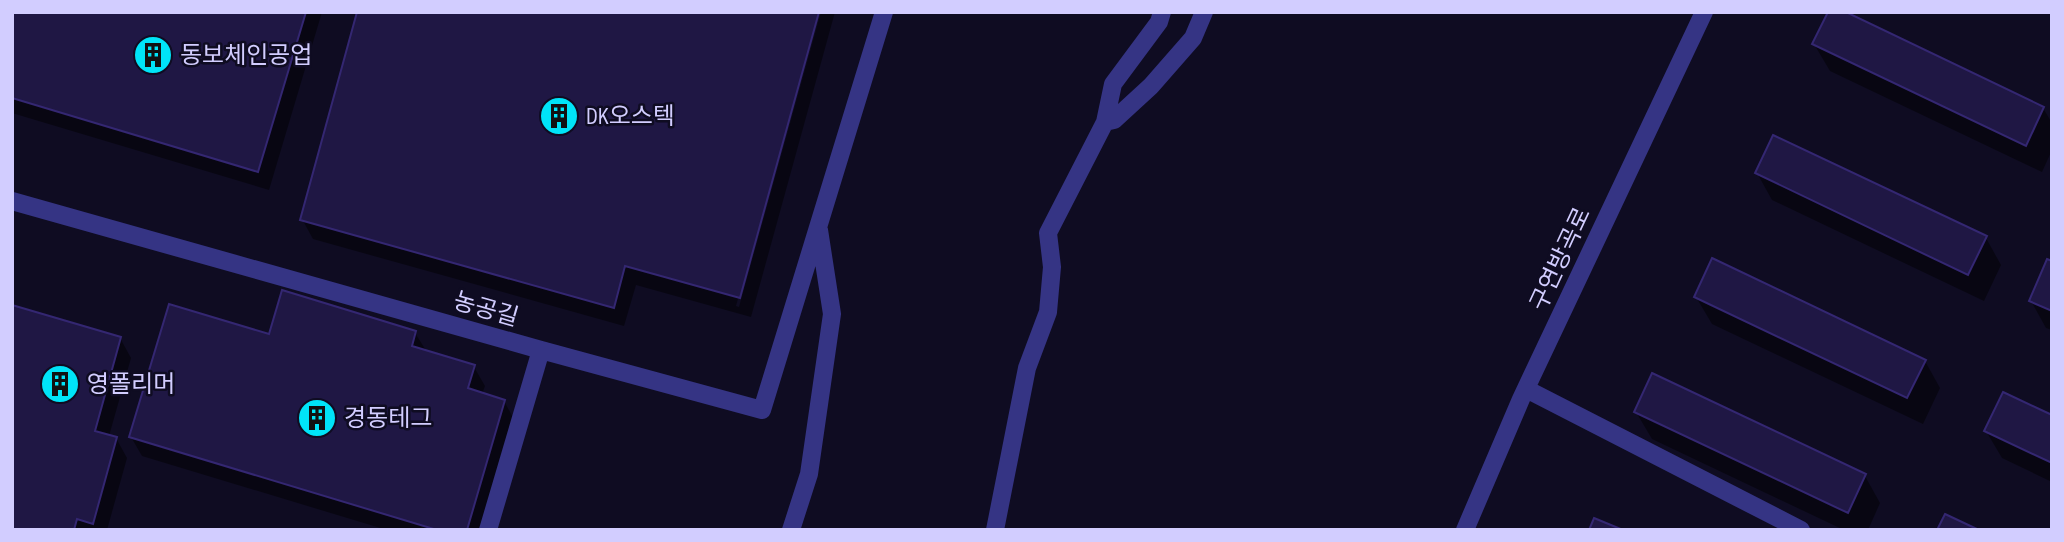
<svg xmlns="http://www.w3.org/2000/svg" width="2064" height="542" font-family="'Sofia Sans Condensed','Noto Sans KR',sans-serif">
<rect width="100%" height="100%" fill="#0f0c22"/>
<path fill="#0007" d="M12 12H322L269 190 12 113Z
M817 12 736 306 739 307 821 12H835L751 317 636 285 624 326 313 239 302 219Z
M1814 44 2043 108 2052 123V150L2042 172 1830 71Z
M1757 173 1986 238 2001 265 1984 301 1772 200Z
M2052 263V330L2046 328 2031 301Z
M1696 297 1925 361 1940 388 1923 424 1712 324Z
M415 333 427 352 474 367 485 386 482 394 504 401 515 421 483 530H387L142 456 131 437 270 336Z
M120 338 131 358 109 436 116 438 127 458 107 530H12Z
M1636 412 1865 476 1880 503 1868 530H1844L1652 439Z
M2052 417V482L2002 458 1986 431Z"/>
<path fill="#1f1744" stroke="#342772" stroke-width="2" d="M12 12H306L258 172 12 98Z
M357 12H819L740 298 625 266 614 308 300 220Z
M1828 12H1846L2044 107 2026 146 1812 44Z
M1773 135 1987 236 1968 275 1755 173Z
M1712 258 1926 360 1907 398 1694 297Z
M2047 259 2052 261V311L2029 301Z
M282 290 416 331 412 346 475 365 468 388 505 400 467 530H437L129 437 169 304 269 334Z
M12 305 121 337 95 431 117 437 93 524 77 519 74 530H12Z
M1652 373 1866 474 1848 513 1634 412Z
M2003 392 2052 415V463L1984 431Z
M1945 514 1979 530H1937Z
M1594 518 1623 530H1589Z"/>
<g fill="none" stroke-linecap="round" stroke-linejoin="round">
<path stroke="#353484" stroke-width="18" d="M1105 122 1114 120 1151 86 1193 38 1204 12
M12 201 541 350 762 410 884 12
M1526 389 1801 530
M488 530 541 350
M791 530 809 474 832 314 819 230
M995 530 1027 368 1048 312 1052 267 1048 233 1105 122 1113 84 1159 22 1162 12
M1465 530 1521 399 1704 12"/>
</g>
<defs>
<symbol id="building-disc" viewBox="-11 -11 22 22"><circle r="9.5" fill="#00e4f8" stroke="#0f0c22"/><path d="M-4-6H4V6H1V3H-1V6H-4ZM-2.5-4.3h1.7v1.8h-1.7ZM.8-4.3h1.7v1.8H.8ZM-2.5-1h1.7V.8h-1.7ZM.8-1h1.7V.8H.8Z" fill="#111"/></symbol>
</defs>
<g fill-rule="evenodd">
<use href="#building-disc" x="131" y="33" width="44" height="44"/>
<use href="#building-disc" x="537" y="94" width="44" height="44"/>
<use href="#building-disc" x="38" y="362" width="44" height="44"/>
<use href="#building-disc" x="295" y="396" width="44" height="44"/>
</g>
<g text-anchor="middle" stroke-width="5" stroke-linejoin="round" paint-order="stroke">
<g font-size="24" fill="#d2cdff" stroke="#0f0c22" text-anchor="start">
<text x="180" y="63">동보체인공업</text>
<text x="586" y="124">DK오스텍</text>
<text x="87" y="392">영폴리머</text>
<text x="344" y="426">경동테그</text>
</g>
<g font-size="24" fill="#d2cdff" stroke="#0f0c22">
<text transform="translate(1560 259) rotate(-65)" y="8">구연방곡로</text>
<text transform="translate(486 309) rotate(16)" y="8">농공길</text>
</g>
</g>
<rect width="2064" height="542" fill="none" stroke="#d2cdff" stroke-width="28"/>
</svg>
